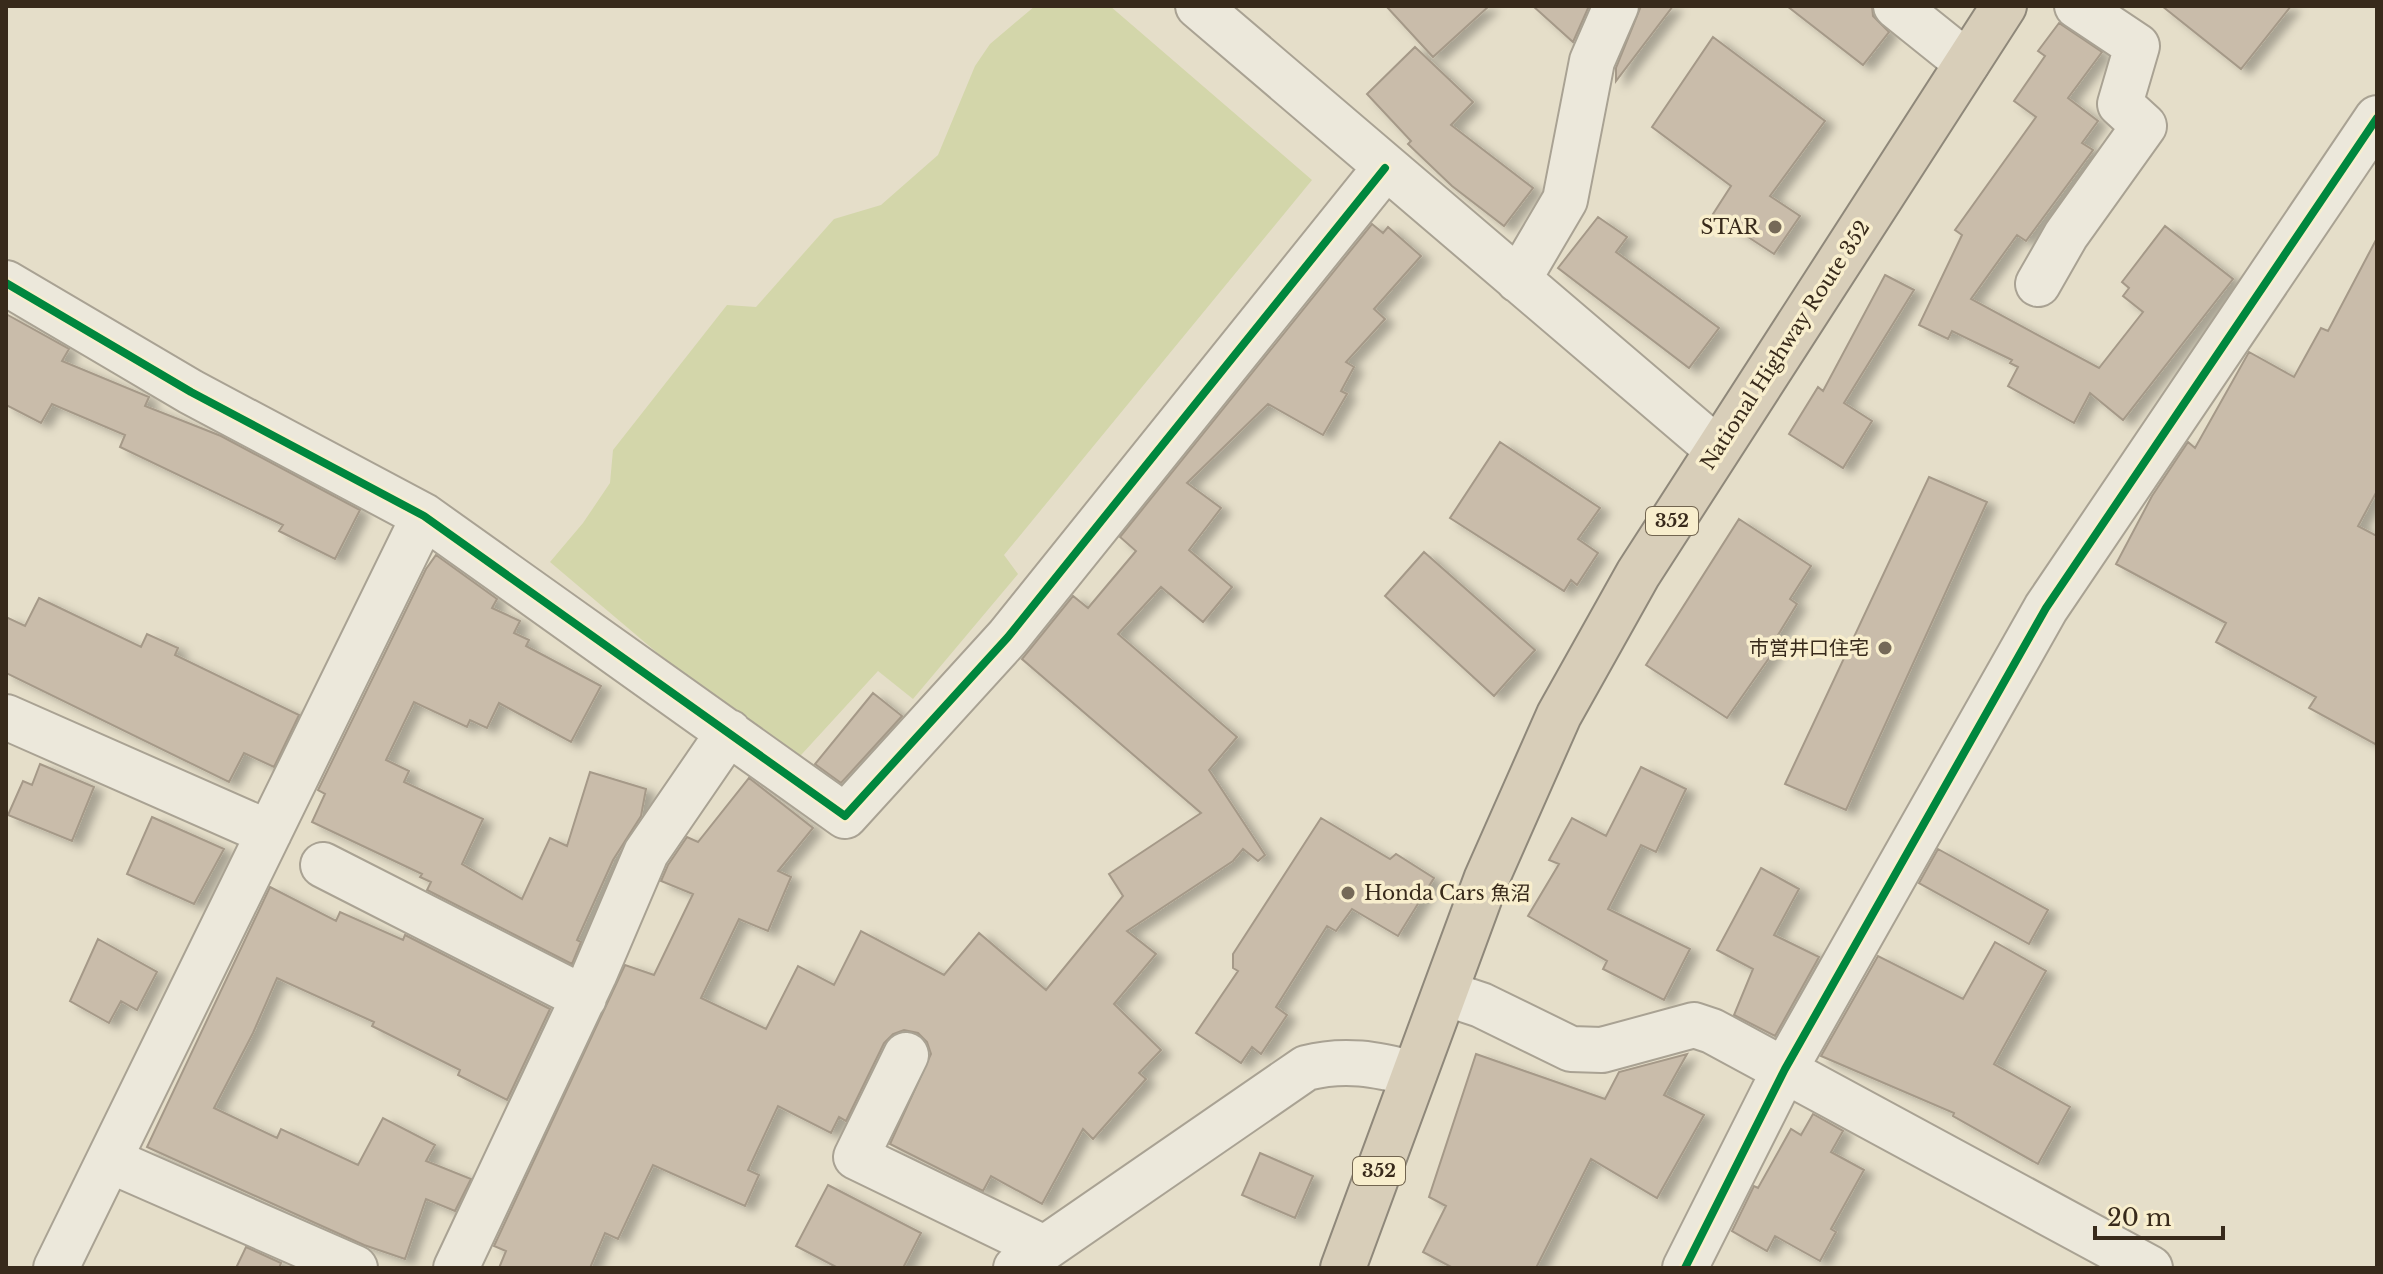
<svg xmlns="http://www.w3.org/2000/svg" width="2383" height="1274" font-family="'Libre Baskerville','Noto Sans JP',serif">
<defs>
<filter id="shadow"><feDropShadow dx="9" dy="5" stdDeviation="4" flood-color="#0004"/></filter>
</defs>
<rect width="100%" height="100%" fill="#e5dec9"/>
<path fill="#d3d6aa" d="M1035 6H1110L1312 180 1004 555 1018 574 913 699 878 671 791 766 550 562 583 523 610 483 613 450 727 305 756 307 834 219 881 205 938 155 975 66 990 44Z"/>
<path fill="#c9bcaa" stroke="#a59988" stroke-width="2" filter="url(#shadow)" d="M1386 6H1489L1433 57Z
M1533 6H1589L1573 42Z
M1641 6H1673L1616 81V68Z
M1787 6H1872L1873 16 1889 32 1863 65Z
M2162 6H2291L2241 69Z
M2059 23 2102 52 2068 98 2098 121 2082 143 2093 150 2026 241 2017 235 1971 299 2099 368 2143 312 2123 296 2129 288 2122 282 2165 226 2233 279 2123 420 2090 393 2074 423 2008 386 2018 367 2010 363 2012 360 1952 331 1948 339 1919 325 1962 235 1955 230 2036 117 2014 101 2045 56 2038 51Z
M1713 37 1825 121 1770 196 1800 216 1774 254 1713 214 1731 186 1652 127Z
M1415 47 1473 102 1451 125 1533 188 1504 226 1452 186 1408 144 1411 141 1367 94Z
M1598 217 1627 237 1616 252 1719 328 1689 368 1558 268Z
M1372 224 1383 233 1388 227 1421 256 1374 309 1385 319 1346 362 1354 367 1341 391 1347 394 1323 435 1268 404 1187 483 1221 508 1189 550 1232 587 1203 622 1161 587 1118 634 1237 737 1209 770 1265 855 1258 861 1243 849 1233 861 1127 931 1156 954 1114 1004 1161 1050 1139 1073 1146 1079 1093 1139 1083 1129 1042 1204 991 1176 983 1191 890 1144 931 1054 927 1042 918 1033 904 1030 893 1034 884 1043 846 1121 839 1117 831 1133 778 1106 748 1170 759 1175 745 1206 653 1165 618 1239 605 1233 590 1268H499L506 1251 494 1246 625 965 654 975 693 894 661 881 668 865 687 837 698 842 749 778 813 828 778 871 791 877 768 931 739 919 701 998 766 1029 798 966 834 985 861 931 944 975 979 933 1046 990 1123 896 1109 874 1201 813 1022 659 1073 596 1088 608 1136 551 1120 537Z
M2377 238V491L2358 526 2377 536V745L2309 708 2316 697 2216 642 2226 623 2116 564 2152 496 2188 442 2195 448 2249 352 2294 377 2321 328 2328 331Z
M1885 275 1914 290 1844 403 1872 421 1843 468 1789 434 1818 387 1823 391Z
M6 314 69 349 62 361 149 397 145 406 221 436 360 510 335 559 279 531 283 525 120 447 125 435 52 404 41 423 6 405Z
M1500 442 1600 508 1578 539 1598 553 1577 585 1571 580 1564 591 1450 518Z
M1929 477 1987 502 1846 810 1785 784Z
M1739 519 1811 566 1790 599 1797 604 1770 648 1774 651 1727 718 1646 665Z
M1424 552 1535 650 1494 696 1385 596Z
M436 555 497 599 492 608 520 621 514 633 529 640 526 646 601 686 571 742 499 703 487 728 470 720 467 727 414 702 386 760 409 771 404 782 483 819 462 864 522 899 550 838 567 846 590 772 646 789 641 816 613 860 577 940 581 942 572 964 427 890 431 882 420 877 422 874 312 822 325 794 318 790 426 569Z
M39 598 141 647 147 634 178 648 175 655 299 715 274 767 244 753 229 782 6 673V617L25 626Z
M873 693 902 716 841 783 815 764Z
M40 764 94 787 72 841 8 815 23 781 32 785Z
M1641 767 1686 789 1656 852 1641 845 1608 909 1690 949 1664 1000 1603 969 1607 961 1528 916 1559 864 1549 860 1572 818 1606 836Z
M152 817 224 849 194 904 127 874Z
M1321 818 1390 859 1396 854 1434 878 1398 936 1352 909 1336 931 1327 926 1276 1007 1287 1015 1261 1054 1252 1047 1241 1063 1196 1033 1238 971 1233 968V954Z
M1938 849 2048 910 2029 944 1919 883Z
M1761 868 1799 889 1774 935 1819 957 1775 1036 1734 1015 1753 969 1717 950Z
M270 887 336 921 340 912 403 940 405 935 550 1009 507 1100 458 1075 460 1070 372 1026 374 1022 277 978 253 1033 214 1108 277 1138 281 1129 358 1165 383 1118 435 1145 426 1161 471 1179 455 1211 426 1199 405 1259 364 1245 147 1147Z
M98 939 157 972 137 1010 121 1001 109 1023 70 1001Z
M1995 942 2046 971 1994 1064 2070 1107 2038 1164 1953 1116 1954 1113 1821 1056 1878 956 1963 999Z
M1476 1054 1605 1099 1619 1072 1687 1054 1664 1095 1704 1115 1657 1198 1591 1159 1536 1268H1453L1423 1252 1446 1206 1429 1197Z
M1813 1114 1843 1131 1831 1152 1864 1170 1831 1229 1836 1232 1820 1261 1775 1236 1767 1251 1732 1231 1754 1186 1758 1188 1791 1129 1801 1135Z
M1260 1153 1313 1176 1295 1218 1242 1195Z
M828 1185 921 1233 903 1268H838L796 1246Z
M246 1247 281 1263 279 1268H236Z"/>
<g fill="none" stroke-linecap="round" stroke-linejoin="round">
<defs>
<path id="minor" d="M1198 6 1717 449
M1896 6 1967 63
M1518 280 1565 200 1592 61 1616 6
M6 283 191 392 424 516 845 816 1008 637 1385 168
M2038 284 2066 235 2144 126 2120 104 2137 46 2077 6
M6 717 269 833
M323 865 584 998
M1445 993 1481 1005 1571 1049 1602 1050 1694 1025 1712 1031 2150 1268
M906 1055 856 1157 1044 1248
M109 1160 355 1268
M56 1268 424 516
M456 1268 594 975 646 853 729 732
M1016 1268 1306 1068C1345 1058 1376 1064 1414 1074
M1685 1268 1785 1069 2046 608 2377 118"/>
<path id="highway" d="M1343 1268 1486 880 1559 715 1638 574 2004 6"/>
</defs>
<use href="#minor" stroke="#a9a293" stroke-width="48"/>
<use href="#highway" stroke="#8f887a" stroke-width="48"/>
<use href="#minor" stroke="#ece8db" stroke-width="44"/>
<use href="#highway" stroke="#d8ceb9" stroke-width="44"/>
<defs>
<path id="cycleway" d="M6 283 191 392 424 516 845 816 1008 637 1385 168
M1685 1268 1785 1069 2046 608 2377 118"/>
</defs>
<use href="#cycleway" stroke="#f8eecd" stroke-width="13"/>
<use href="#cycleway" stroke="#00873e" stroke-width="8"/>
</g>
<g fill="#756958" stroke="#f8eecd" stroke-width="3">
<circle cx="1775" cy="227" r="8"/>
<circle cx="1885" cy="648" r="8"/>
<circle cx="1348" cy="893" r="8"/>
</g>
<g text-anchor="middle" stroke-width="7" stroke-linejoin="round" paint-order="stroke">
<g fill="#f8eecd" stroke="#726550" stroke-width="2">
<rect x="1646" y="507" width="52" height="28" rx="6"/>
<rect x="1353" y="1157" width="52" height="28" rx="6"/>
</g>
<g font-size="18" font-weight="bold" fill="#382a1b">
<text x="1672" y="527">352</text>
<text x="1379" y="1177">352</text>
</g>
<g font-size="20" fill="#382a1b" stroke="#f8eecd" text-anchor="end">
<text x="1759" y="234">STAR</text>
<text x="1869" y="655">市営井口住宅</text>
<text x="1364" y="900" text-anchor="start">Honda Cars 魚沼</text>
</g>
<g font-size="20" fill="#382a1b" stroke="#f8eecd">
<text transform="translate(1785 345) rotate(-57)" y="7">National Highway Route 352</text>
</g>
</g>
<rect width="2383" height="1274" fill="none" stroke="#382a1b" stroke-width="16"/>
<path d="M2095 1226v12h128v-12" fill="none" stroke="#382a1b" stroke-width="4"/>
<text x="2107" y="1226" font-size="24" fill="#382a1b" stroke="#f8eecd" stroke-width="6" paint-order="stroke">20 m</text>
</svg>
